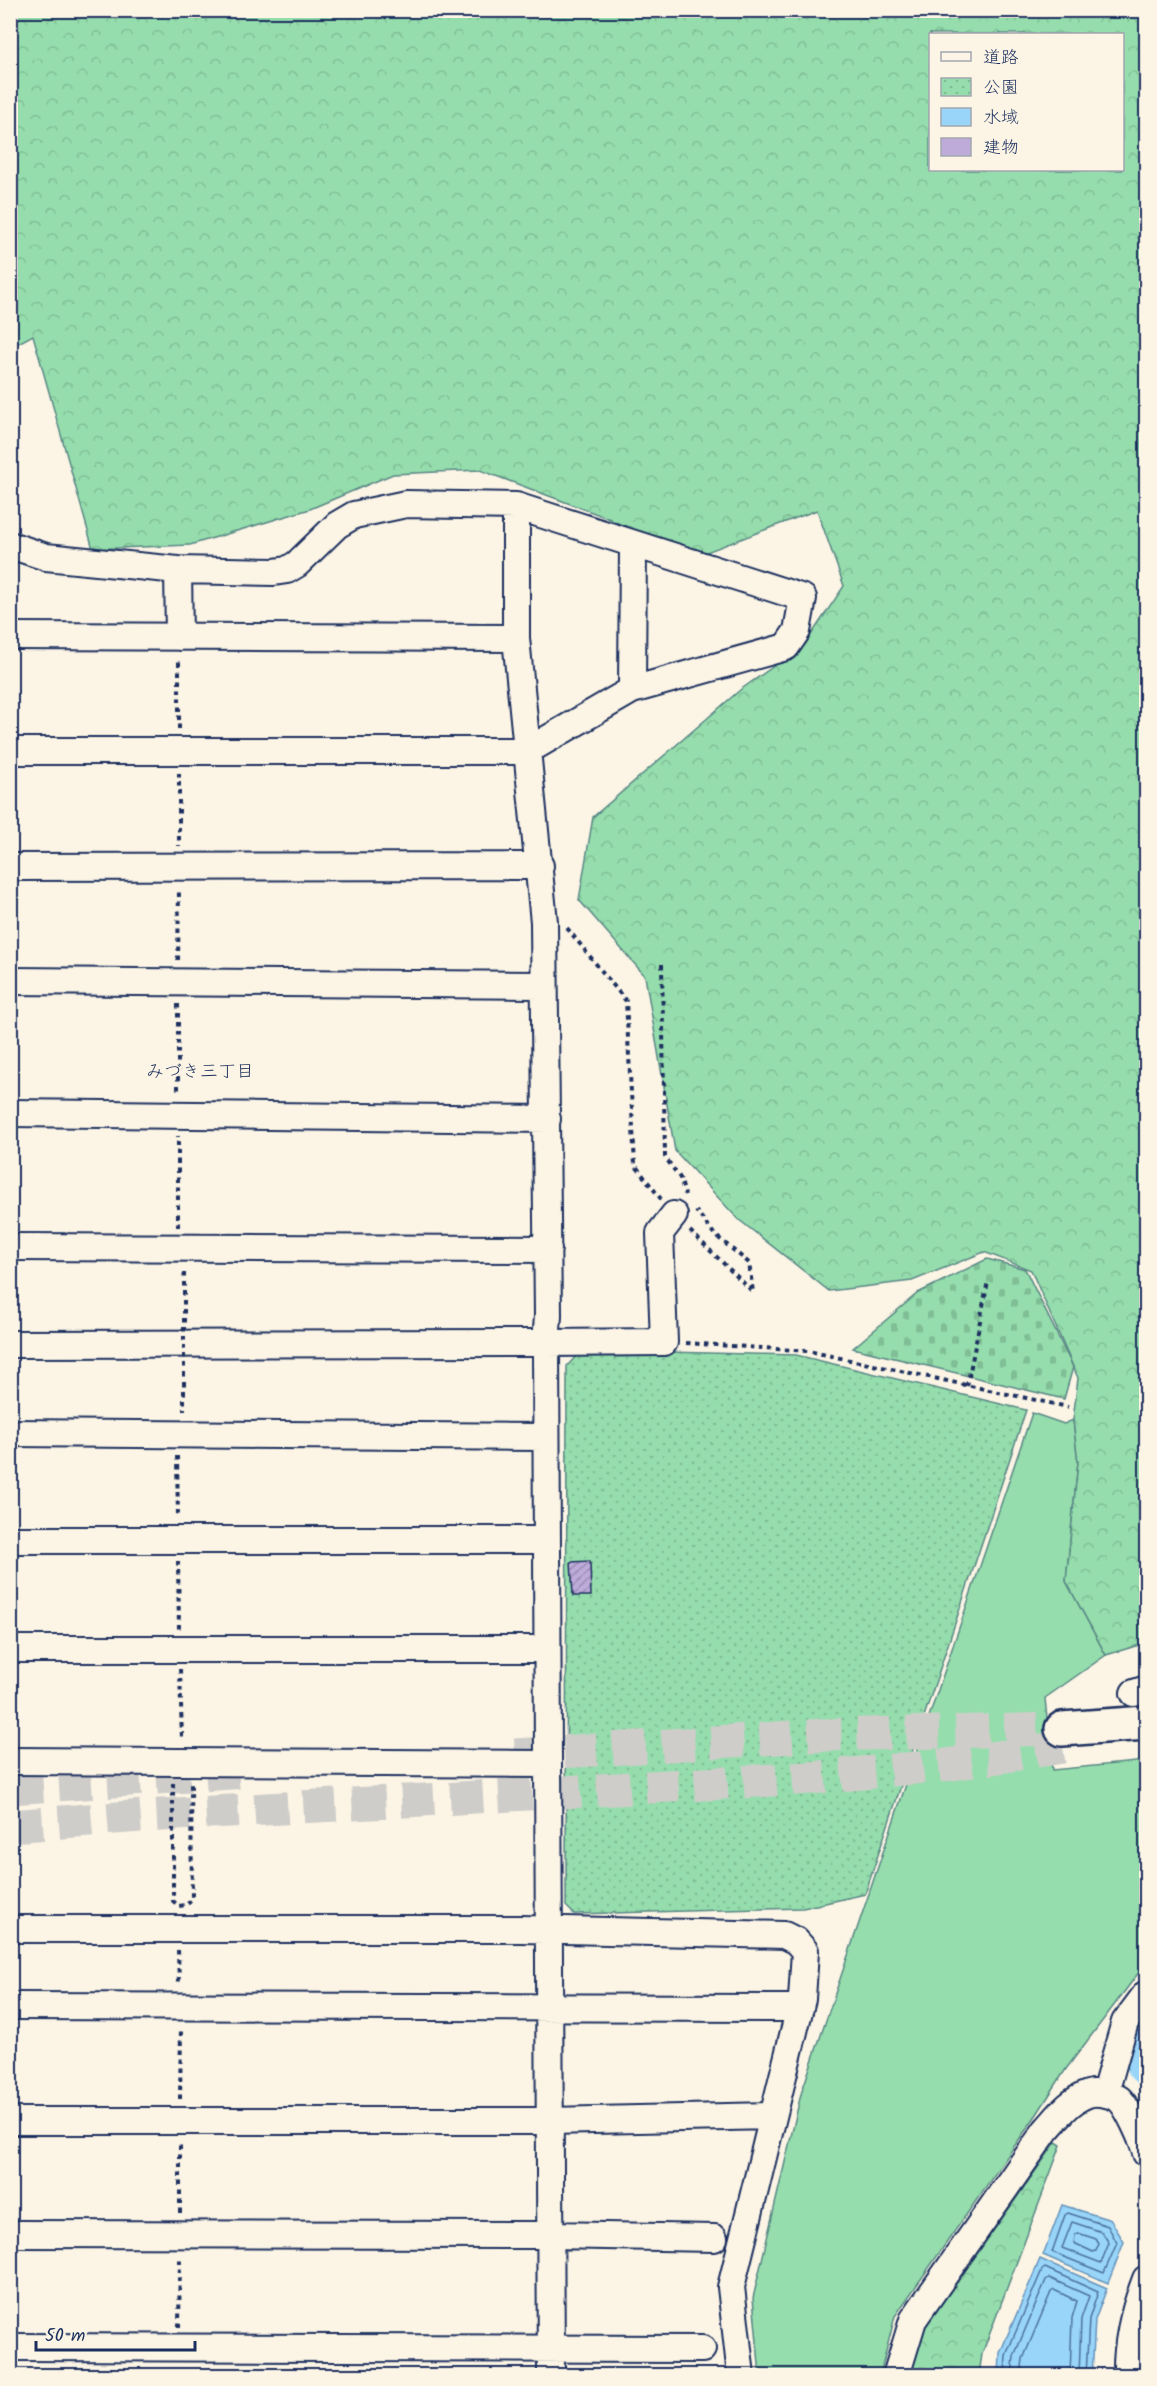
<svg xmlns="http://www.w3.org/2000/svg" width="1157" height="2386" font-family="Kalam,'Klee One',sans-serif">
<defs>
<pattern id="forest-crowns" width="20" height="18" patternUnits="userSpaceOnUse" patternTransform="scale(1.5)"><rect width="20" height="18" fill="#95ddac"/><path d="M2 6a3 3 0 1 1 6 0M12 15a3 3 0 1 1 6 0" fill="none" stroke="#80be96"/></pattern>
<pattern id="cemetery-stones" width="16" height="16" patternUnits="userSpaceOnUse" patternTransform="scale(1.5)"><rect width="16" height="16" fill="#95ddac"/><path d="M2 7V4a2 2 0 0 1 4 0v3zM10 15v-3a2 2 0 0 1 4 0v3z" fill="#80be96"/></pattern>
<pattern id="park-dots" width="8" height="8" patternUnits="userSpaceOnUse" patternTransform="scale(1.5)"><rect width="8" height="8" fill="#95ddac"/><path d="M2 2h.1M6 6h.1" fill="none" stroke="#80be96" stroke-width="1.8" stroke-linecap="round"/></pattern>
<pattern id="building-hatch" width="6" height="6" patternUnits="userSpaceOnUse" patternTransform="scale(1.5)"><rect width="6" height="6" fill="#beabda"/><path d="M-1 1l2-2M0 6l6-6M5 7l2-2" fill="none" stroke="#9a8cb4"/></pattern>
</defs>
<rect width="100%" height="100%" fill="#fcf5e5"/>
<filter id="ink" filterUnits="userSpaceOnUse"><feTurbulence type="fractalNoise" baseFrequency=".0167" numOctaves="2"/><feDisplacementMap in="SourceGraphic" scale="12" xChannelSelector="R" yChannelSelector="G"/><feConvolveMatrix kernelMatrix="1 2 1 2 8 2 1 2 1" color-interpolation-filters="sRGB"/></filter>
<g filter="url(#ink)">
<path fill="#95ddac" stroke="#588685" stroke-width="1.5" d="M1032 1413 1064 1424 1073 1420 1078 1462 1066 1581 1106 1655 1045 1698 1052 1770 1146 1761V1963L1066 2069 1037 2114 895 2316 880 2375H760L753 2298 801 2094Z"/>
<path fill="url(#forest-crowns)" stroke="#588685" stroke-width="1.5" fill-rule="evenodd" d="M11 11H1146V1643L1106 1655 1066 1581 1078 1462 1073 1420 1078 1378 1031 1270 984 1252 912 1281 829 1291 738 1219 675 1151 645 976 579 900 593 817 740 690 805 644 844 586 817 510 691 558 605 517 480 470 393 474 310 509 190 545 93 549 33 335 11 347ZM930 34H1122V170H930Z
M1056 2142 1061 2145 982 2354 979 2375 909 2376 924 2329Z"/>
<path fill="url(#cemetery-stones)" stroke="#588685" stroke-width="1.5" d="M987 1259 1025 1269 1073 1367 1064 1399 853 1348 918 1293Z"/>
<path fill="url(#park-dots)" stroke="#588685" stroke-width="1.5" d="M582 1350 796 1355 1026 1410 865 1894 803 1908 574 1914 566 1906 567 1366Z"/>
<path fill="#98d5f9" stroke="#6693bb" stroke-width="1.5" d="M1062 2205 1111 2220 1124 2242 1108 2283 1043 2255Z
M1040 2259 1107 2288 1095 2320 1092 2375H999L1000 2353Z"/>
<g fill="none" stroke-linecap="round" stroke-linejoin="round">
<path stroke="#4d719c" stroke-width="1.5" d="M1068 2213 1108 2226 1117 2243 1104 2273 1052 2252 1065 2215Z
M1072 2222 1102 2232 1109 2243 1101 2263 1062 2248Z
M1078 2233 1096 2239 1099 2244 1096 2251 1093 2252 1074 2243 1075 2235Z
M1005 2376 1006 2355 1042 2270 1045 2268 1098 2292 1089 2319 1086 2376
M1012 2376 1014 2356 1046 2280 1049 2278 1089 2296 1081 2319 1079 2376
M1021 2376 1023 2359 1051 2292 1054 2290 1077 2301 1072 2318 1070 2376"/>
<path stroke="#98d5f9" stroke-width="38" d="M1146 2039 1144 2058 1146 2066"/>
</g>
<path fill="url(#building-hatch)" stroke="#1b2f5e" stroke-width="1.5" d="M590 1561 591 1596H573L571 1562Z"/>
<g fill="none" stroke-linecap="round" stroke-linejoin="round">
<path stroke="#cfcdca" stroke-width="33" stroke-dasharray="33 16" stroke-linecap="butt" d="M515 1755 824 1735 1060 1729
M10 1788 248 1772
M10 1826 142 1816 810 1778 946 1765 1063 1747"/>
<defs>
<path id="minor" d="M516 506V638L544 922 548 1316 546 1343 664 1342 660 1233 674 1215
M10 545 46 557 178 570 274 572 287 570 297 564 337 525 354 515 406 504 516 506 803 598 797 631 786 647 632 690 527 751H10
M178 570 179 637
M10 636 516 638
M632 690 633 544
M10 867 540 866
M10 981 543 985
M10 1113 547 1119
M10 1247 548 1249
M10 1344 546 1343 551 2376
M10 1433 545 1437
M10 1540H546
M10 1649H547
M1134 1693 1146 1689
M10 1761 547 1764
M10 1929H521L784 1935 796 1941 805 1951 802 1999 731 2287 741 2376
M10 2006 800 2008
M1105 2093 1125 2022 1146 1994
M10 2121H550L773 2116
M10 2234 551 2235 714 2238
M10 2347 702 2349
M896 2376 913 2320 1046 2130C1058 2117 1070 2100 1088 2094 1096 2091 1111 2094 1119 2099 1128 2107 1143 2141 1146 2153
M1127 2376C1126 2342 1134 2310 1146 2279"/>
<path id="highway" d="M1062 1729 1146 1723"/>
</defs>
<use href="#minor" stroke="#1b2f5e" stroke-width="30"/>
<use href="#highway" stroke="#1b2f5e" stroke-width="38"/>
<path stroke="#1b2f5e" stroke-width="4" stroke-dasharray="4.5 4.5" stroke-linecap="butt" d="M179 729V659
M179 773V846
M567 928 626 1001 635 1165 661 1199
M178 960 179 890
M662 964 665 1157 680 1178 685 1195
M178 1004V1092
M178 1227V1136
M690 1231 753 1292 749 1263 715 1235 696 1211
M686 1343 808 1351 1068 1407
M967 1386 988 1281
M177 1456 178 1518
M178 1561 179 1629
M180 1669 182 1740
M173 1783V1901L179 1906 186 1905 192 1900 191 1784
M178 1950 179 1985
M180 2099 181 2028
M180 2213V2142
M179 2327 180 2256"/>
<use href="#minor" stroke="#fcf5e5" stroke-width="26"/>
<use href="#highway" stroke="#fcf5e5" stroke-width="33"/>
<path stroke="#1b2f5e" stroke-width="4" stroke-dasharray="4.5 4.5" stroke-linecap="butt" d="M184 1273V1411"/>
</g>
</g>
<g text-anchor="middle" stroke-width="4.5" stroke-linejoin="round" paint-order="stroke">
<g font-size="18" fill="#1b2f5e" stroke="#fcf5e5">
<text x="200" y="1077">みづき三丁目</text>
</g>
</g>
<rect width="1157" height="2386" fill="none" stroke="#fcf5e5" stroke-width="36"/>
<rect x="18" y="18" width="1121" height="2350" fill="none" stroke="#1b2f5e" stroke-width="2" filter="url(#ink)"/>
<rect x="929" y="33" width="195" height="138" fill="#fcf5e5" stroke="#a2a6af" stroke-width="1.5"/>
<rect x="941" y="52" width="30" height="9" fill="#fcf5e5" stroke="#a2a6af" stroke-width="1.5"/>
<text x="983" y="63" font-size="18" fill="#1b2f5e">道路</text>
<rect x="941" y="78" width="30" height="18" fill="url(#park-dots)" stroke="#a2a6af" stroke-width="1.5"/>
<text x="983" y="93" font-size="18" fill="#1b2f5e">公園</text>
<rect x="941" y="108" width="30" height="18" fill="#98d5f9" stroke="#a2a6af" stroke-width="1.5"/>
<text x="983" y="123" font-size="18" fill="#1b2f5e">水域</text>
<rect x="941" y="138" width="30" height="18" fill="#beabda" stroke="#a2a6af" stroke-width="1.5"/>
<text x="983" y="153" font-size="18" fill="#1b2f5e">建物</text>
<path d="M36 2341v9h159v-9" fill="none" stroke="#1b2f5e" stroke-width="3"/>
<text x="45" y="2341" font-size="18" fill="#1b2f5e" stroke="#fcf5e5" stroke-width="4.5" paint-order="stroke">50 m</text>
</svg>
